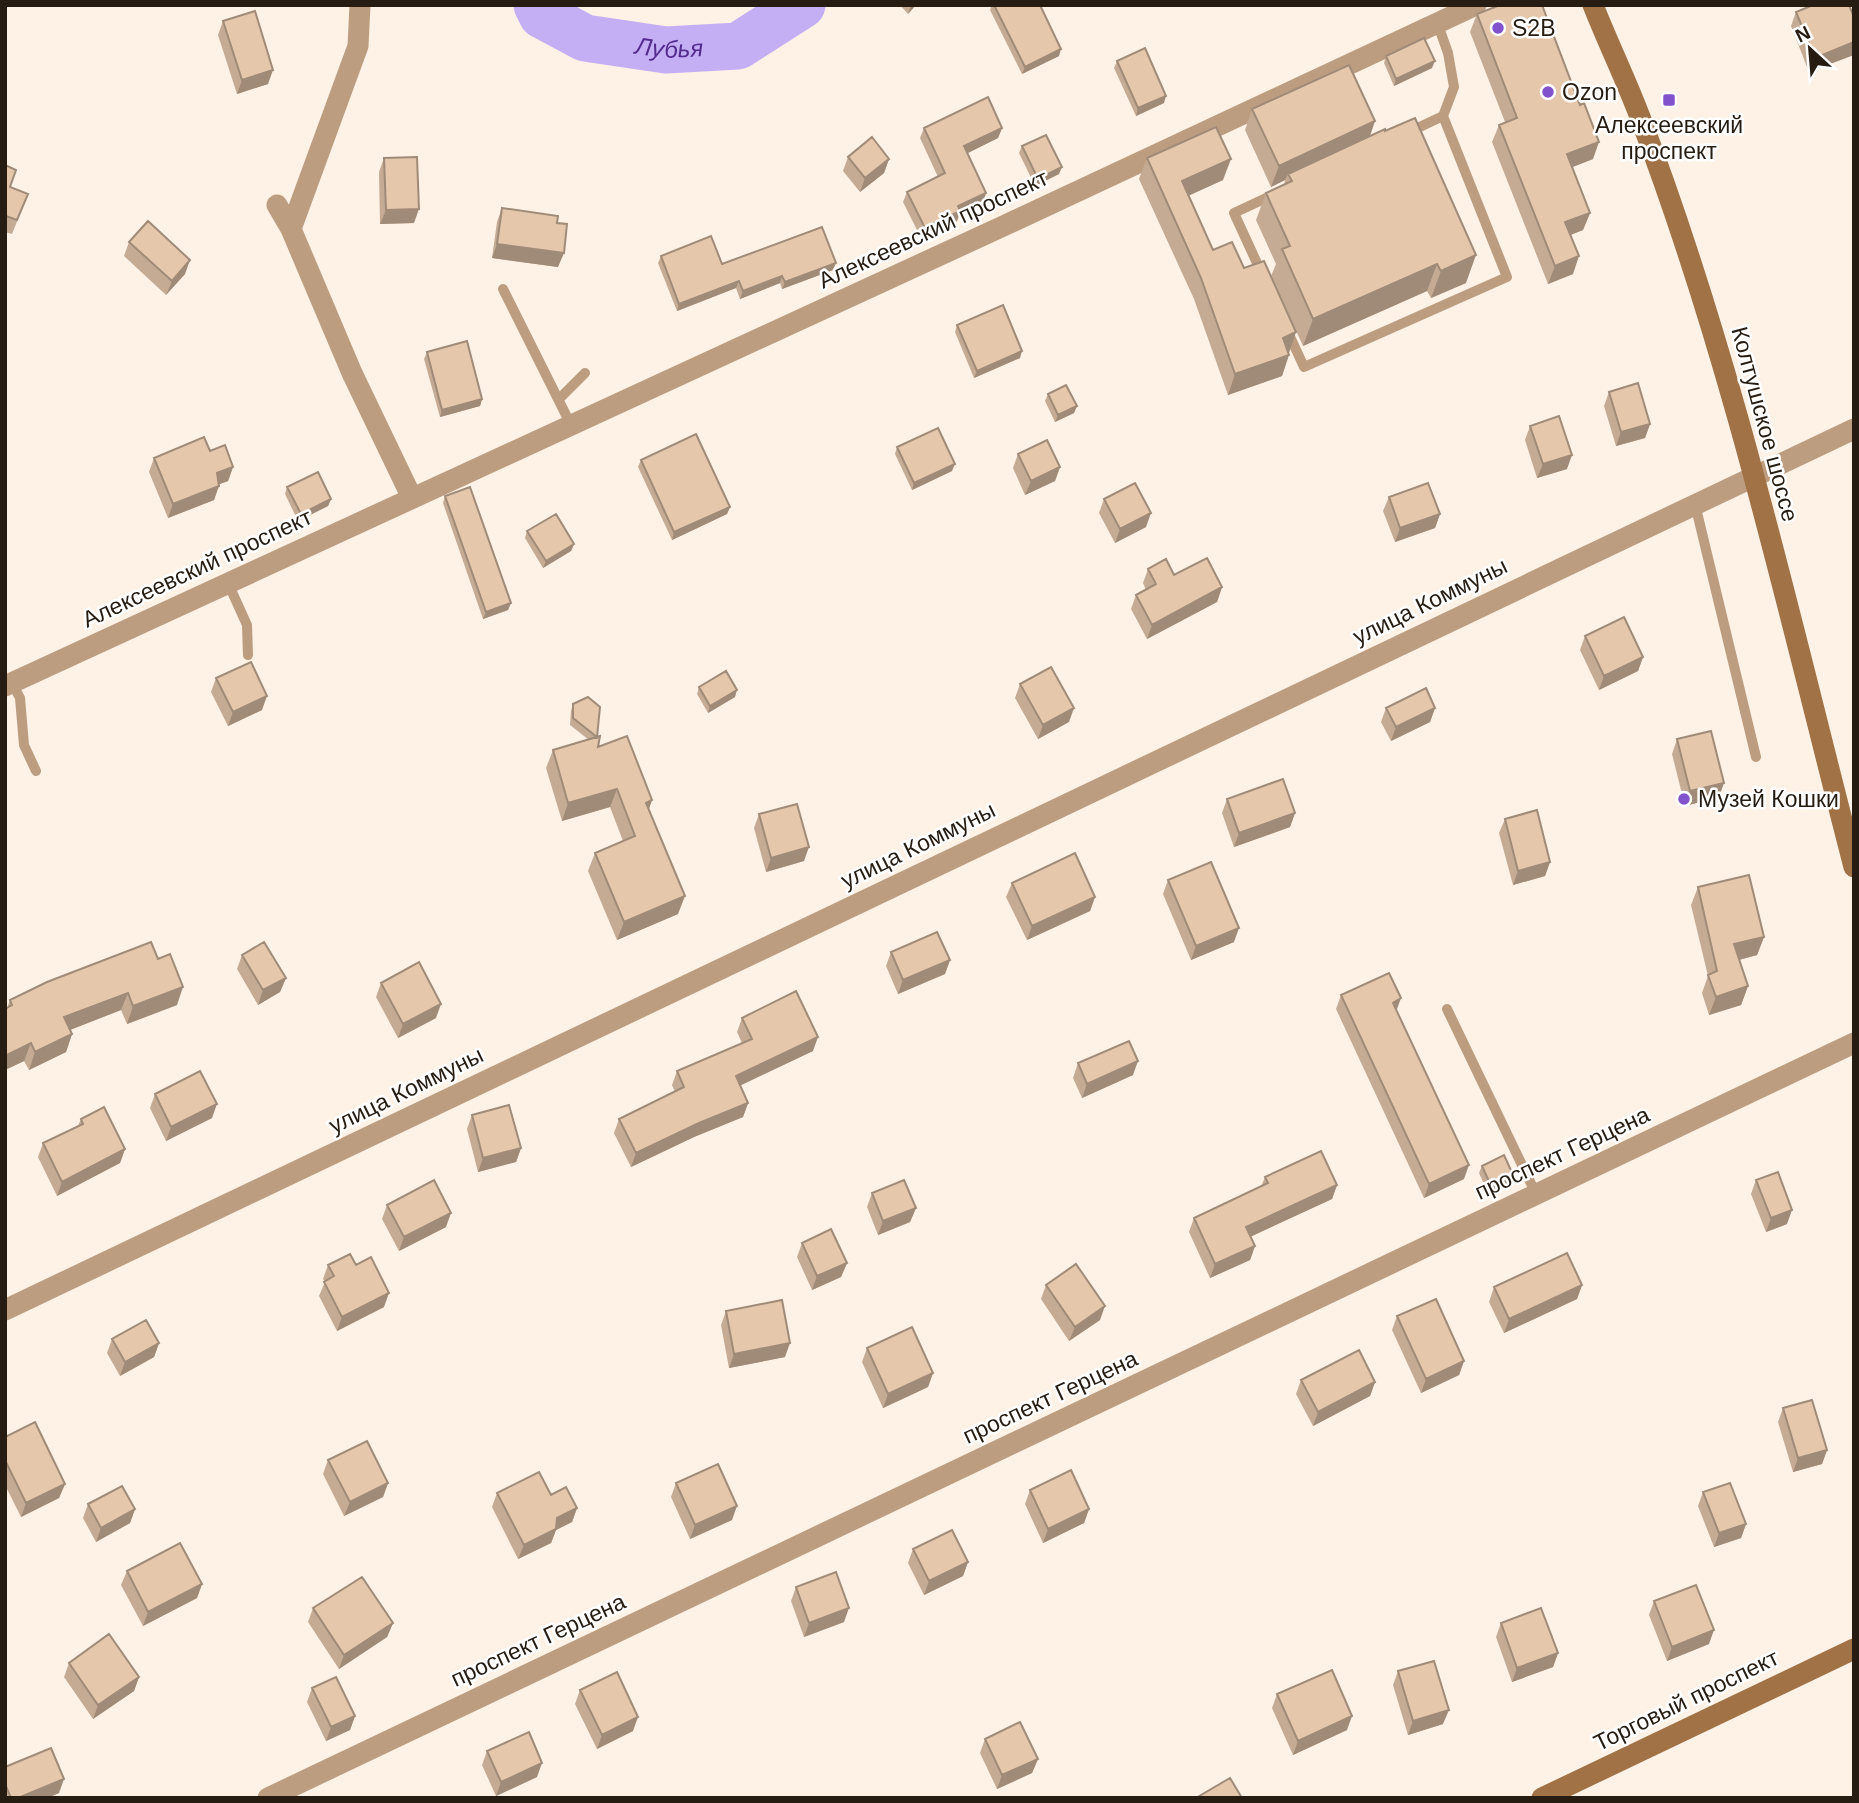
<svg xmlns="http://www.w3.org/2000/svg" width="1859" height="1803" font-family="Arial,sans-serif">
<rect width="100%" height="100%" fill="#fef1e6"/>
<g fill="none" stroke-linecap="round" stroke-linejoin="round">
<path stroke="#c4aff4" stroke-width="47" id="s1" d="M537 5 542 15 585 38 666 50 738 46 802 5"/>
<path stroke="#bd9d80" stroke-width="10" d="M1409 132 1443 116
M1262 274 1234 213 1277 193
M503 289 571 425
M1287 330 1304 367 1507 277 1443 116 1454 87 1448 53 1437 22
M559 399 585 373
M1695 504 1756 757
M228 583 247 625 248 655
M12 683 20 698 24 745 36 771
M1447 1009 1536 1194"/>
<path stroke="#bd9d80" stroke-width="21" d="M360 5 358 46 291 229 352 373 412 498
M277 205 291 229
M5 686 999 228 1476 5
M5 1310 1854 429
M268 1798 1854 1043"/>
<path stroke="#a07246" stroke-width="21" d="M1593 5C1608 43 1626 80 1640 117 1733 361 1789 616 1854 867
M1542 1798 1854 1649"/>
</g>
<path fill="#c5ab94" d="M900 5H916L908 14Z
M992 5H1040L1059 56 1022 74 990 10Z
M1849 5 1809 72 1791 26 1796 12Z
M1477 14 1593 159 1572 167 1590 213 1583 230 1571 235 1573 274 1548 284 1492 142 1499 125 1505 122 1470 32Z
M223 21 268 84 237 94 218 35Z
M1386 56 1432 68 1394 86 1384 63Z
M1117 61 1164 103 1136 116 1114 68Z
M1252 109 1370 136 1466 283 1431 298 1427 291 1303 346 1271 276 1276 264 1256 220 1266 193 1284 185 1285 180 1271 187 1245 130Z
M924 128H1002L998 138 967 153 983 203 959 215 957 221 921 238 903 202 907 192 938 177 920 138Z
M1022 146 1059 174 1035 186 1019 153Z
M848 157 889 159 884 173 860 192 843 171Z
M384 158 414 223 380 224 379 172Z
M1147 158 1223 180 1189 195 1213 250 1244 268 1289 353 1282 376 1228 395 1194 299 1139 179Z
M5 165 10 187 28 194 12 234 5 232Z
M502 208 557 223 558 267 492 258 497 222Z
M129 242 185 274 166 295 124 256Z
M661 256 722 264 833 270 782 289 780 283 740 299 736 288 677 311 658 263Z
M957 325 1020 358 974 378 955 332Z
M427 352 482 399 480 406 440 417 424 359Z
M1609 392 1650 424 1645 438 1616 446 1604 406Z
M1048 394 1077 406 1074 413 1055 422 1045 401Z
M1530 426 1567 469 1537 478 1525 440Z
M897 447 952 471 912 490 895 454Z
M210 451 233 467 228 481 219 484 214 500 168 518 149 472 154 458Z
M1018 454 1060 467 1055 481 1025 495 1013 468Z
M641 460 730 507 727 514 672 540 638 467Z
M287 487 331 499 328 506 298 521 285 494Z
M445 496 511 603 508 610 483 619 443 503Z
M1389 497 1440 514 1435 528 1395 542 1383 511Z
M1104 499 1146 527 1115 543 1099 513Z
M527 531 574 544 571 551 543 568 525 538Z
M1148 569 1174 575 1222 587 1217 602 1147 639 1131 609 1136 595 1146 590 1143 583Z
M1585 636 1643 657 1638 671 1599 690 1580 650Z
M216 678 262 710 228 726 211 692Z
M1020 684 1069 722 1038 739 1015 698Z
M699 687 735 697 708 713 697 694Z
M588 697 598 747 649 810 678 914 617 940 588 871 595 853 623 841 610 807 562 821 546 768 553 750 589 740 570 725 571 711 573 704Z
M1386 708H1435L1430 722 1391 741 1381 722Z
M1677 739 1719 797 1685 806 1672 754Z
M1227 799 1295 813 1290 827 1234 847 1222 813Z
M759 814 804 861 766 872 754 828Z
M1505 819 1550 862 1545 876 1513 885 1499 833Z
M1168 880 1234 942 1191 960 1163 894Z
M1012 883 1095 897 1090 911 1027 940 1006 897Z
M1698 887 1764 937 1757 955 1739 960 1748 986 1741 1005 1709 1015 1702 993 1708 976 1691 905Z
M151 942 177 1005 127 1024 121 1010 70 1030 72 1034 66 1052 29 1070 24 1061 5 1070V1009L7 1008 10 1000Z
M891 952 950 960 945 974 898 994 886 966Z
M242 955 286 978 280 992 258 1005 237 969Z
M381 983 436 1018 398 1038 376 997Z
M1341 995 1464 1179 1424 1198 1336 1009Z
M742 1018 813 1051 740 1085 748 1103 743 1117 694 1137 631 1167 614 1133 619 1119 675 1092 672 1085 677 1071 742 1043 737 1032Z
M1078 1063 1133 1075 1082 1098 1073 1078Z
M155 1094 212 1118 166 1141 150 1108Z
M472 1115 521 1148 516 1162 478 1172 467 1129Z
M81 1119 125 1149 120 1163 57 1196 38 1157 43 1143 78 1126Z
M1482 1166 1514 1177 1512 1184 1489 1195 1479 1173Z
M1265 1177 1337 1185 1332 1199 1250 1237 1255 1246 1250 1260 1210 1278 1189 1232 1194 1218 1261 1187Z
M1756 1180 1787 1224 1766 1232 1751 1194Z
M872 1193 916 1208 910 1222 878 1235 867 1207Z
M387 1205 446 1227 399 1251 382 1219Z
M802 1243 847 1263 841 1277 812 1290 797 1257Z
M328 1265H356L384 1307 337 1331 319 1296 325 1282 323 1279Z
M1046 1285 1100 1320 1069 1341 1041 1299Z
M1582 1285 1577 1299 1504 1333 1489 1302 1494 1287Z
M726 1311 785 1357 729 1368 721 1325Z
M1397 1316 1464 1361 1459 1375 1421 1393 1392 1330Z
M112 1339 159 1343 154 1357 120 1376 107 1353Z
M867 1348 933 1373 928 1387 883 1408 862 1362Z
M1301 1380 1375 1382 1370 1396 1313 1426 1296 1394Z
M1783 1408 1827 1450 1822 1464 1793 1472 1778 1422Z
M5 1437 65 1484 59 1498 21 1517 5 1485Z
M328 1460 388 1483 383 1497 344 1516 323 1474Z
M676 1483 732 1520 690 1539 671 1497Z
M1030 1490 1089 1509 1084 1523 1043 1543 1025 1504Z
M1703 1492 1746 1524 1741 1538 1714 1547 1698 1506Z
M497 1493 551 1495 577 1508 572 1522 556 1530 551 1543 518 1559 492 1507Z
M88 1504 135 1509 130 1523 96 1542 83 1518Z
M913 1549 968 1562 963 1576 924 1595 908 1563Z
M127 1571 202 1584 197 1598 143 1626 121 1585Z
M796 1587 844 1622 804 1637 791 1601Z
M1654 1601 1709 1644 1667 1661 1649 1615Z
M313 1608 393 1623 387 1637 339 1669 308 1622Z
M1501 1623 1558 1653 1553 1667 1512 1682 1496 1637Z
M69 1663 139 1677 134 1691 93 1719 64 1677Z
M1398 1671 1443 1724 1408 1735 1393 1685Z
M312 1688 355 1716 350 1730 326 1741 307 1702Z
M580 1690 633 1731 597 1749 575 1704Z
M1277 1694 1347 1730 1293 1755 1272 1708Z
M985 1739 1038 1759 1032 1773 997 1789 980 1753Z
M487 1751 537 1777 496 1796 482 1765Z
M5 1767 59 1793 47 1798H5Z"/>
<path fill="#a08b78" d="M911 5H916L908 14Z
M1854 42V55L1809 72 1815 58Z
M1061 49 1059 56 1022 74 1025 67Z
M1435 61 1432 68 1394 86 1396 79Z
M273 70 268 84 237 94 242 80Z
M1166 96 1164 103 1136 116 1138 108Z
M1375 121 1368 142 1288 174 1285 180 1271 187 1279 166Z
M1002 128 998 138 960 157 964 146Z
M1599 142 1593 159 1560 172 1567 154Z
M889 159 884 173 860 192 865 178Z
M1231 159 1223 180 1175 202 1182 181Z
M1062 167 1059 174 1035 186 1038 179Z
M986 193 983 203 959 215 957 221 921 238 925 228 958 206Z
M419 209 414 223 380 224 386 210Z
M1590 213 1583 230 1559 239 1565 222Z
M497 244 564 253 558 267 492 258Z
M1476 255 1466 283 1431 298 1441 271Z
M1579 256 1573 274 1548 284 1555 266Z
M190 260 185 274 166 295 172 281Z
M836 263 833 270 782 289 785 282Z
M1437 264 1427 291 1303 346 1313 319Z
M782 276 780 283 740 299 743 291Z
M739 281 736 288 677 311 679 304Z
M1296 332 1289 353 1283 338Z
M1022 351 1020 358 974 378 977 371Z
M1289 355 1282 376 1228 395 1235 374Z
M482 399 480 406 440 417 442 410Z
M1077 406 1074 413 1055 422 1058 415Z
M1650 424 1645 438 1616 446 1621 432Z
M1572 455 1567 469 1537 478 1543 464Z
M955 464 952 471 912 490 914 483Z
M233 467 228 481 212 487 217 473Z
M1060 467 1055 481 1025 495 1031 481Z
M219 486 214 500 168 518 173 504Z
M331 499 328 506 298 521 301 514Z
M730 507 727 514 672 540 674 532Z
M1151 513 1146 527 1115 543 1120 529Z
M1440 514 1435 528 1395 542 1400 528Z
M574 544 571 551 543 568 546 561Z
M1222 587 1217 602 1147 639 1152 625Z
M511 603 508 610 483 619 486 612Z
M1643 657 1638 671 1599 690 1604 676Z
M737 690 735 697 708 713 710 706Z
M267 696 262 710 228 726 233 712Z
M1074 708 1069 722 1038 739 1043 725Z
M1435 708 1430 722 1391 741 1396 727Z
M1724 783 1719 797 1685 806 1690 791Z
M617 789 610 807 562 821 568 803Z
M652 800 646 818V803Z
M1295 813 1290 827 1234 847 1239 833Z
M809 847 804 861 766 872 771 858Z
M1550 862 1545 876 1513 885 1518 871Z
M685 896 678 914 617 940 624 922Z
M1095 897 1090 911 1027 940 1032 926Z
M1239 928 1234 942 1191 960 1196 946Z
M1764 937 1757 955 1727 963 1734 944Z
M950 960 945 974 898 994 903 980Z
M286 978 280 992 258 1005 263 990Z
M1748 986 1741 1005 1709 1015 1716 997Z
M183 987 177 1005 127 1024 133 1006Z
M128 993 121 1010 57 1035 64 1017Z
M1401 998 1396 1012 1393 1003Z
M441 1004 436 1018 398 1038 403 1024Z
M72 1034 66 1052 29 1070 35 1052Z
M818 1037 813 1051 731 1090 736 1076Z
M31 1043 24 1061 5 1070V1056Z
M1138 1061 1133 1075 1082 1098 1087 1084Z
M748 1103 743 1117 694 1137 631 1167 636 1153 699 1123Z
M217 1104 212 1118 166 1141 171 1127Z
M521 1148 516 1162 478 1172 483 1158Z
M125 1149 120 1163 57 1196 62 1182Z
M1469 1165 1464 1179 1424 1198 1429 1184Z
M1514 1177 1512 1184 1489 1195 1492 1188Z
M1337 1185 1332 1199 1241 1241 1246 1227Z
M916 1208 910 1222 878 1235 883 1221Z
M1792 1210 1787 1224 1766 1232 1771 1218Z
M451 1213 446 1227 399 1251 404 1237Z
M1255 1246 1250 1260 1210 1278 1215 1264Z
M847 1263 841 1277 812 1290 817 1276Z
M1582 1285 1577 1299 1504 1333 1509 1319Z
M389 1293 384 1307 337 1331 342 1317Z
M1105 1306 1100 1320 1069 1341 1075 1327Z
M159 1343 154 1357 120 1376 125 1362Z
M790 1343 785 1357 729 1368 734 1354Z
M1464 1361 1459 1375 1421 1393 1426 1379Z
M933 1373 928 1387 883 1408 888 1394Z
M1375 1382 1370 1396 1313 1426 1318 1412Z
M1827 1450 1822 1464 1793 1472 1798 1458Z
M388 1483 383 1497 344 1516 350 1502Z
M65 1484 59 1498 21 1517 26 1503Z
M737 1506 732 1520 690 1539 695 1525Z
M577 1508 572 1522 556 1530 551 1543 518 1559 524 1545 557 1518Z
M135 1509 130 1523 96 1542 101 1528Z
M1089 1509 1084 1523 1043 1543 1048 1529Z
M1746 1524 1741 1538 1714 1547 1719 1533Z
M968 1562 963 1576 924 1595 929 1581Z
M202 1584 197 1598 143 1626 148 1612Z
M849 1608 844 1622 804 1637 809 1623Z
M393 1623 387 1637 339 1669 344 1655Z
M1714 1630 1709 1644 1667 1661 1672 1647Z
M1558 1653 1553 1667 1512 1682 1517 1668Z
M139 1677 134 1691 93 1719 98 1705Z
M1449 1710 1443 1724 1408 1735 1413 1721Z
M355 1716 350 1730 326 1741 331 1727Z
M1352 1716 1347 1730 1293 1755 1298 1741Z
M638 1717 633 1731 597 1749 602 1735Z
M1038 1759 1032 1773 997 1789 1002 1775Z
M542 1763 537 1777 496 1796 501 1782Z
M64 1779 59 1793 47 1798H18Z"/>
<path fill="#e5c7ac" stroke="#a08b78" stroke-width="2" d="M994 5H1040L1061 49 1025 67Z
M1500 5H1542L1580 105 1584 103 1599 142 1567 154 1590 213 1565 222 1579 256 1555 266 1499 125 1517 118 1477 14Z
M1813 5H1849L1854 17V42L1815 58 1796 12Z
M255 11 273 70 242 80 223 21Z
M1424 38 1435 61 1396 79 1386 56Z
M1145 48 1166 96 1138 108 1117 61Z
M1349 65 1375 121 1279 166 1252 109Z
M988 97 1002 128 964 146 986 193 958 206 960 211 925 228 907 192 945 173 924 128Z
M1415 118 1476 255 1441 271 1437 264 1313 319 1282 249 1290 246 1266 193 1292 181 1288 174 1385 129V131Z
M1216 127 1231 159 1182 181 1213 250 1232 242 1244 268 1264 261 1296 332 1283 338 1289 355 1235 374 1201 278 1147 158Z
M1046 135 1062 167 1038 179 1022 146Z
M872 137 889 159 865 178 848 157Z
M417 157 419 209 386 210 384 158Z
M5 165 16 170 10 187 28 194 17 220 6 216 5 218Z
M502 208 558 216 557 223 567 224 564 253 497 244Z
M148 221 190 260 172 281 129 242Z
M822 227 836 263 785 282 782 276 743 291 739 281 679 304 661 256 711 236 722 264Z
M1003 305 1022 351 977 371 957 325Z
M467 341 482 399 442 410 427 352Z
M1638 383 1650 424 1621 432 1609 392Z
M1066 385 1077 406 1058 415 1048 394Z
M1559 416 1572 455 1543 464 1530 426Z
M938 428 955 464 914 483 897 447Z
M696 434 730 507 674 532 641 460Z
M204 437 210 451 225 445 233 467 217 473 219 486 173 504 154 458Z
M1047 440 1060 467 1031 481 1018 454Z
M318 472 331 499 301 514 287 487Z
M1135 483 1151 513 1120 529 1104 499Z
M1428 483 1440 514 1400 528 1389 497Z
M470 487 511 603 486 612 445 496Z
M556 514 574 544 546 561 527 531Z
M1207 558 1222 587 1152 625 1136 595 1156 584 1148 569 1166 559 1174 575Z
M1624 617 1643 657 1604 676 1585 636Z
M251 662 267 696 233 712 216 678Z
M1051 667 1074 708 1043 725 1020 684Z
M726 671 737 690 710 706 699 687Z
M1426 688 1435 708 1396 727 1386 708Z
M588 697 600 707 597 737 573 718V704Z
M1711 731 1724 783 1690 791 1677 739Z
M600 736 598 747 627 736 652 800 646 803 685 896 624 922 595 853 635 836 617 789 568 803 553 750Z
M1283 779 1295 813 1239 833 1227 799Z
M797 804 809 847 771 858 759 814Z
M1537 810 1550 862 1518 871 1505 819Z
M1075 853 1095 897 1032 926 1012 883Z
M1211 862 1239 928 1196 946 1168 880Z
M1749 875 1764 937 1734 944 1748 986 1716 997 1708 975 1717 971 1698 887Z
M937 932 950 960 903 980 891 952Z
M151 942 158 959 170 954 183 987 133 1006 128 993 64 1017 72 1034 35 1052 31 1043 5 1056V1009L12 1005 10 1000 47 982Z
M264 942 286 978 263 990 242 955Z
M419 962 441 1004 403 1024 381 983Z
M1389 973 1401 998 1393 1003 1469 1165 1429 1184 1341 995Z
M796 991 818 1037 736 1076 748 1103 699 1123 636 1153 619 1119 684 1087 677 1071 752 1039 742 1018Z
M1129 1041 1138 1061 1087 1084 1078 1063Z
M200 1071 217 1104 171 1127 155 1094Z
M509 1105 521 1148 483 1158 472 1115Z
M104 1107 125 1149 62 1182 43 1143 83 1124 81 1119Z
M1321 1151 1337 1185 1246 1227 1255 1246 1215 1264 1194 1218 1268 1183 1265 1177Z
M1504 1155 1514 1177 1492 1188 1482 1166Z
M1778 1172 1792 1210 1771 1218 1756 1180Z
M434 1180 451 1213 404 1237 387 1205Z
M904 1180 916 1208 883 1221 872 1193Z
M831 1229 847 1263 817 1276 802 1243Z
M1567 1253 1582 1285 1509 1319 1494 1287Z
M350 1254 356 1265 371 1257 389 1293 342 1317 324 1282 334 1276 328 1265Z
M1076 1264 1105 1306 1075 1327 1046 1285Z
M1436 1299 1464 1361 1426 1379 1397 1316Z
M782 1300 790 1343 734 1354 726 1311Z
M146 1320 159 1343 125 1362 112 1339Z
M912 1327 933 1373 888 1394 867 1348Z
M1359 1350 1375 1382 1318 1412 1301 1380Z
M1812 1400 1827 1450 1798 1458 1783 1408Z
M35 1422 65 1484 26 1503 5 1460V1437Z
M367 1441 388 1483 350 1502 328 1460Z
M718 1464 737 1506 695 1525 676 1483Z
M1071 1470 1089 1509 1048 1529 1030 1490Z
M539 1472 551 1495 566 1487 577 1508 557 1518 556 1529 524 1545 497 1493Z
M1730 1483 1746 1524 1719 1533 1703 1492Z
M122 1486 135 1509 101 1528 88 1504Z
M952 1530 968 1562 929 1581 913 1549Z
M180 1543 202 1584 148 1612 127 1571Z
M836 1572 849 1608 809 1623 796 1587Z
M362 1577 393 1623 344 1655 313 1608Z
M1696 1585 1714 1630 1672 1647 1654 1601Z
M1541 1608 1558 1653 1517 1668 1501 1623Z
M109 1634 139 1677 98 1705 69 1663Z
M1434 1661 1449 1710 1413 1721 1398 1671Z
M1332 1670 1352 1716 1298 1741 1277 1694Z
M617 1672 638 1717 602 1735 580 1690Z
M336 1677 355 1716 331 1727 312 1688Z
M1020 1722 1038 1759 1002 1775 985 1739Z
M529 1732 542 1763 501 1782 487 1751Z
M51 1748 64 1779 18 1798H11L5 1784V1767Z
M1230 1778 1242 1798H1196Z"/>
<g fill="#8052cb" stroke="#fff" stroke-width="2.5">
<circle cx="1498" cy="28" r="7"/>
<circle cx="1548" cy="92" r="7"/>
<rect x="1662" y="93" width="14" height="14" rx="3.5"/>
<circle cx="1684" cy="799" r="7"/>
</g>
<g text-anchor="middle" stroke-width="5" stroke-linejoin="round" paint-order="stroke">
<g font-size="23" fill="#271c12" stroke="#fff" text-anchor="start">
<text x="1512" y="36">S2B</text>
<text x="1562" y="100">Ozon</text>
<text x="1669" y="133" text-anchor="middle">Алексеевский<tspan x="1669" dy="26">проспект</tspan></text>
<text x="1698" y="807">Музей Кошки</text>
</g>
<g font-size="23" fill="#271c12" stroke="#fff">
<text transform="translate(933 229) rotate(-25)" y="8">Алексеевский проспект</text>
<text transform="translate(1765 424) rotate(75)" y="8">Колтушское шоссе</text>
<text transform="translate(197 568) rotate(-25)" y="8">Алексеевский проспект</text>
<text transform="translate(1430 601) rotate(-26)" y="8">улица Коммуны</text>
<text transform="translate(918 845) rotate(-26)" y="8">улица Коммуны</text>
<text transform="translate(406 1090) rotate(-26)" y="8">улица Коммуны</text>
<text transform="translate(1562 1153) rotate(-25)" y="8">проспект Герцена</text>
<text transform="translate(1050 1397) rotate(-25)" y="8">проспект Герцена</text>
<text transform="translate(538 1640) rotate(-25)" y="8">проспект Герцена</text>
<text transform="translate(1686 1700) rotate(-26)" y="8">Торговый проспект</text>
</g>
<g font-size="24" font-style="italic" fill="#542c8e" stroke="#fff">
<text dy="8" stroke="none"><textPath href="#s1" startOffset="145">Лубья</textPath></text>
</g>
</g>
<rect width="1859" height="1803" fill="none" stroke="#271c12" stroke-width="14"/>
<g transform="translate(1810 49) rotate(334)" stroke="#ffffff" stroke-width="5" paint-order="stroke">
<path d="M0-5L12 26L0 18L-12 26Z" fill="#271c12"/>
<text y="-10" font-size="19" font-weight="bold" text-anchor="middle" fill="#271c12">N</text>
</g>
</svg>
